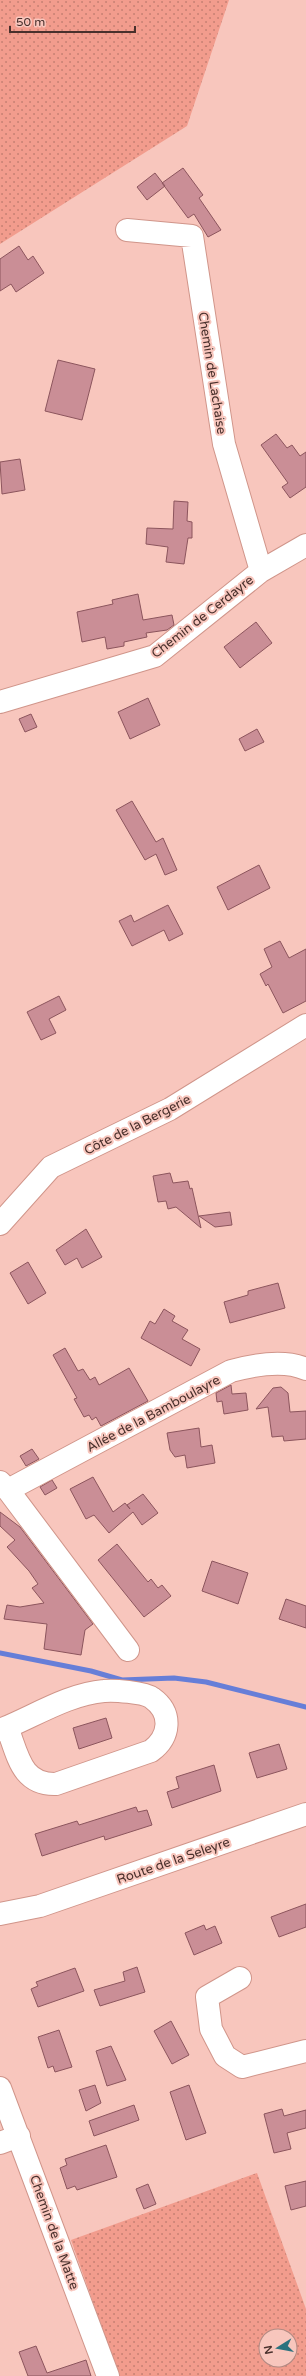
<svg xmlns="http://www.w3.org/2000/svg" width="306" height="2376" font-family="'Varela Round',sans-serif">
<defs>
<pattern id="green-dots" width="8" height="8" patternUnits="userSpaceOnUse"><rect width="8" height="8" fill="#f29c8d"/><path d="M2 2h.1M6 6h.1" fill="none" stroke="#c68073" stroke-width="1.8" stroke-linecap="round"/></pattern>
</defs>
<rect width="100%" height="100%" fill="#f8c6bd"/>
<path fill="url(#green-dots)" fill-rule="evenodd" d="M0 0H229L187 126 0 244Z
M257 2173 306 2309V2376H119L71 2240ZM266 2336H290V2360H266Z"/>
<g fill="none" stroke-linecap="round" stroke-linejoin="round">
<path stroke="#667ed8" stroke-width="5" d="M0 1653 91 1671 122 1680 174 1678 206 1682 306 1707"/>
</g>
<path fill="#ca8e96" stroke="#8c555d" d="M183 168 203 195 199 198 221 230 208 237 194 214 188 218 162 183Z
M155 173 165 186 147 200 137 187Z
M19 246 28 260 33 256 44 273 16 292 11 284 0 291V259Z
M58 360 95 369 82 420 45 411Z
M276 434 287 448 292 445 300 456 306 452V487L290 498 282 487 288 483 261 445Z
M20 459 25 490 2 494 0 462Z
M174 501 188 502 187 521 192 522V538H188L184 564 166 562 168 547 146 544 147 528 173 529Z
M138 594 143 620 172 615 174 625 167 630 146 633 147 637 124 642V646L107 649 105 637 82 642 77 612 113 604 112 600Z
M256 622 272 643 240 668 224 647Z
M148 698 160 725 130 739 118 712Z
M31 714 37 727 25 732 19 719Z
M257 729 264 742 245 751 239 739Z
M132 801 156 842 163 838 177 870 165 875 156 854 145 860 116 810Z
M259 865 270 888 228 910 217 887Z
M168 905 183 934 169 941 164 930 132 946 119 921 131 915 134 922Z
M280 941 289 958 306 949V1001L283 1013 268 984 266 986 260 974 272 967 264 949Z
M59 996 66 1010 49 1019 56 1033 41 1040 27 1012Z
M170 1173 173 1183 188 1181 190 1189 192 1188 201 1228 176 1207 168 1209 166 1201 158 1202 153 1176Z
M230 1212 232 1225 215 1227 199 1216Z
M86 1229 102 1257 82 1268 77 1258 65 1265 56 1250Z
M28 1262 46 1293 28 1304 10 1273Z
M278 1283 285 1308 230 1323 224 1302 248 1295V1291Z
M164 1309 175 1316 172 1321 188 1330 182 1339 200 1349 191 1366 141 1338 150 1321 155 1324Z
M65 1348 78 1371 83 1369 90 1380 95 1377 99 1385 129 1368 148 1401 101 1426 96 1417 92 1420 89 1415 84 1417 74 1399 77 1398 53 1355Z
M231 1385 232 1394 246 1393 248 1410 224 1414 222 1401 217 1402 216 1393Z
M281 1387 288 1393 290 1412 306 1411V1439L284 1441 283 1436 272 1437 268 1407 256 1409 273 1388Z
M199 1428 201 1447 212 1445 215 1463 187 1468 185 1455 175 1457 170 1450 167 1433Z
M32 1449 39 1459 26 1466 20 1456Z
M93 1477 113 1512 125 1503 130 1509 127 1505 143 1494 158 1513 142 1525 133 1512 109 1533 94 1515 86 1519 70 1489Z
M52 1480 57 1488 45 1495 40 1487Z
M0 1512 20 1527 93 1624 85 1630 81 1655 44 1649 47 1624 4 1619 7 1605 20 1607 44 1603 32 1588 38 1584 29 1571 7 1547 15 1540 0 1526Z
M117 1544 148 1582 151 1579 158 1588 162 1585 171 1596 144 1617 98 1560Z
M212 1561 248 1573 238 1604 202 1591Z
M286 1599 306 1606V1628L279 1619Z
M106 1718 112 1738 79 1749 73 1728Z
M279 1744 287 1769 257 1778 249 1753Z
M214 1765 221 1791 172 1808 167 1792 179 1788 176 1777Z
M136 1807 138 1812 147 1810 152 1825 105 1840 104 1836 42 1856 35 1834 77 1821 79 1825Z
M306 1904V1927L279 1937 271 1917Z
M204 1925 206 1930 215 1926 222 1943 194 1955 185 1933Z
M137 1967 145 1992 100 2006 94 1990 125 1981 123 1972Z
M75 1968 84 1991 38 2007 31 1989 38 1986 36 1982Z
M171 2021 189 2055 172 2064 154 2031Z
M59 2030 72 2067 55 2072 53 2066 48 2068 38 2037Z
M111 2046 126 2080 107 2086 96 2051Z
M95 2085 101 2103 86 2111 79 2090Z
M189 2085 206 2133 186 2140 170 2092Z
M134 2105 139 2120 94 2136 89 2121Z
M282 2109 284 2116 306 2110V2128L287 2133 291 2149 274 2153 264 2114Z
M106 2145 117 2177 77 2190 75 2186 67 2189 60 2168 67 2165 65 2159Z
M306 2181V2206L291 2210 285 2186Z
M148 2184 156 2204 144 2209 136 2189Z
M36 2346 47 2373 86 2360 91 2376H28L19 2352Z"/>
<g fill="none" stroke-linecap="round" stroke-linejoin="round">
<defs>
<path id="minor" d="M127 230 192 236 224 444 261 571
M0 702 155 656 261 571 306 545
M0 1224 51 1167 170 1109 306 1025
M0 1482 8 1490 128 1650
M8 1490 231 1371C253 1365 284 1359 306 1369
M0 1730C33 1717 68 1694 104 1691 113 1690 144 1692 152 1698 173 1713 170 1737 151 1751L56 1784C21 1785 18 1755 7 1727
M0 1914 40 1906 306 1814
M240 1978 207 1997 211 2029 225 2056 242 2067 306 2051
M0 2088 108 2376
M0 2143 19 2136"/>
</defs>
<use href="#minor" stroke="#d0958a" stroke-width="24"/>
<use href="#minor" stroke="#fff" stroke-width="22"/>
</g>
<g text-anchor="middle" stroke-width="4" stroke-linejoin="round" paint-order="stroke">
<g font-size="13" fill="#49302c" stroke="#f8c6bd">
<text transform="translate(213 373) rotate(81)" y="5">Chemin de Lachaise</text>
<text transform="translate(202 616) rotate(-38)" y="5">Chemin de Cerdayre</text>
<text transform="translate(137 1124) rotate(-27)" y="5">Côte de la Bergerie</text>
<text transform="translate(153 1413) rotate(-28)" y="5">Allée de la Bamboulayre</text>
<text transform="translate(173 1860) rotate(-19)" y="5">Route de la Seleyre</text>
<text transform="translate(55 2232) rotate(70)" y="5">Chemin de la Matte</text>
</g>
</g>
<g transform="translate(278 2348) rotate(259)"><circle r="19" fill="#f8c6bd" stroke="#b28a83"/>
<path d="M0-3L7 15L0 10L-7 15Z" fill="#2b727e"/>
<text y="-6" font-size="11" font-weight="bold" text-anchor="middle" fill="#49302c">N</text>
</g>
<path d="M10 26v6h125v-6" fill="none" stroke="#49302c" stroke-width="2"/>
<text x="16" y="26" font-size="12" fill="#49302c" stroke="#f8c6bd" stroke-width="3" paint-order="stroke">50 m</text>
</svg>
